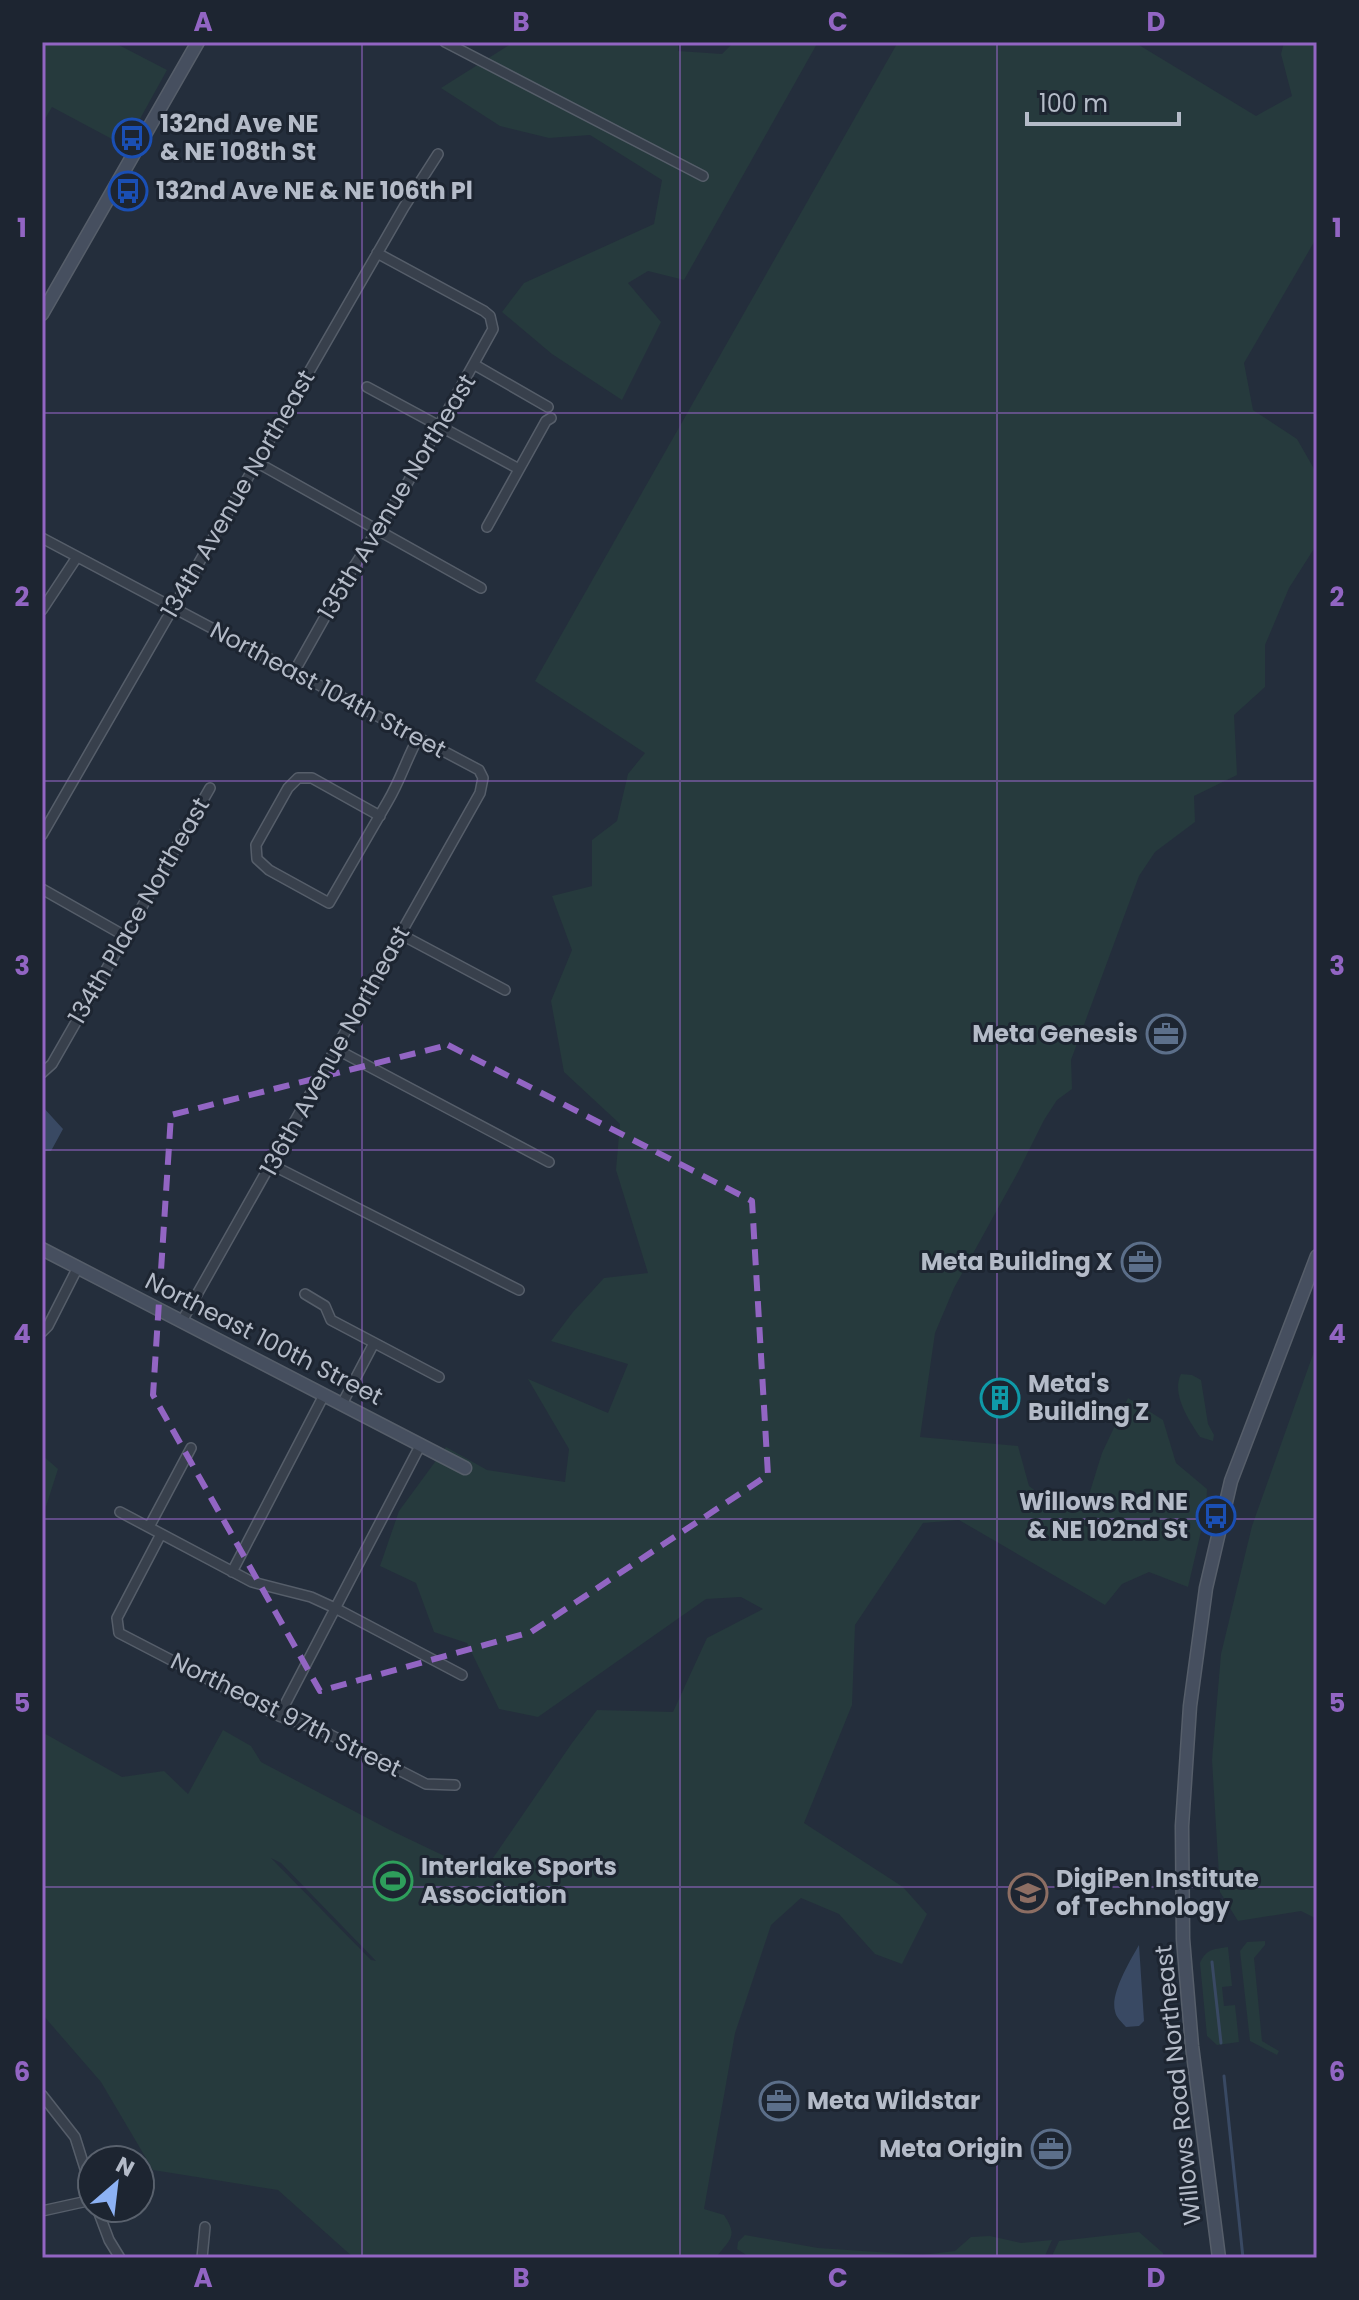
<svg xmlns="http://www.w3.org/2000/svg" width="1359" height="2300" font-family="Poppins,sans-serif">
<rect width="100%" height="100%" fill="#242e3c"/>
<path fill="#263a3d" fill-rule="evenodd" d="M42 42H113L167 70 125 146 52 107 42 124Z
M514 42H678V51L722 54 734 42H818L684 280 648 271 628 283 661 322 622 400 552 354 502 312 524 283 654 224 662 180 590 135 549 138 500 126 441 88Z
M898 42H1134L1256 116 1292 96 1281 54 1284 42H1317V237L1244 363 1253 410 1297 439 1317 474V544L1289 588 1265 645V687L1234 715 1237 775 1194 796 1195 822 1155 852 1139 876 1071 1060 1072 1089 1057 1100 1044 1120 1018 1172 954 1288 935 1333 920 1437 1018 1446 1029 1486 1060 1509 1084 1511 1102 1453 1128 1398 1163 1420 1176 1463 1207 1489 1206 1510 1188 1587 1149 1572 1122 1584 1105 1605 959 1520 923 1523 855 1625 852 1705 804 1823 903 1887 927 1914 902 1964 875 1954 839 1914 801 1898 771 1925 735 2033 704 2209 724 2215C737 2235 732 2238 718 2255L700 2258 687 2255 684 2258H354L278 2190 153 2170 101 2082 42 2014V1732L122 1777 164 1771 188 1794 223 1730 251 1746 261 1762 390 1830 482 1874 572 1743 597 1710 673 1712 707 1638 763 1609 741 1597 706 1599 538 1717 499 1709 467 1643 434 1632 416 1583 380 1566 399 1511 446 1447 487 1470 565 1482 569 1449 528 1379 608 1413 628 1364 551 1341 573 1312 604 1278 648 1273 616 1170 620 1124 564 1072 551 1001 572 950 552 896 592 886V840L617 821 628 774 645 753 535 681ZM271 1858 281 1863 376 1961 371 1960Z
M1317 1343V1919L1301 1911 1238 1921 1220 1892 1212 1760 1221 1654 1252 1526Z
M1181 1374 1192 1375 1201 1380 1208 1424 1214 1435 1213 1441 1200 1437C1189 1420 1171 1394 1181 1374Z
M42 1455 58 1469 42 1519Z
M1265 1941V1945L1254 1958 1262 2041 1279 2051 1277 2055 1250 2041 1240 1951 1247 1942Z
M1228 1947 1232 1986 1222 1987 1224 2006 1235 2005 1239 2042 1217 2045 1207 2036 1200 1963C1206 1949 1214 1949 1228 1947Z
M1139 2232 1163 2253 1164 2258H1051L1059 2241Z
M745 2235 818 2248 922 2255 955 2251 971 2237 990 2236 1021 2243 1052 2240 1044 2258H751L737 2249 738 2242Z"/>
<path fill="#394963" d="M42 1106 63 1129 51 1151H42Z
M1139 1945 1144 2021 1139 2026 1126 2027C1122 2022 1116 2018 1115 2011 1110 1994 1130 1961 1139 1945Z"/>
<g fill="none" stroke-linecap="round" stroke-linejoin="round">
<path stroke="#394963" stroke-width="3" d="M1212 1962 1221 2043
M1224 2076 1243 2258"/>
<defs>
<path id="street" d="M445 42 703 176
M475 365 548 407
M367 387 519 469
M258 463 481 588
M487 527 546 421 551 418
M42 538 479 770 483 778 480 793 182 1321
M42 610 77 557
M294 672 348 576 408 482 493 329 490 316 484 311 377 253
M380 816 312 778H298L288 788 256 845 257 859 269 870 329 903 388 801C400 781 407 758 418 738
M42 835 404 207 438 154
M42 889 125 936
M400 934 505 990
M336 1049 549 1162
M42 1073 52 1064 210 788
M270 1164 519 1290
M305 1294 325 1306 331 1320 439 1377
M42 1332 48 1326 78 1267
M342 1404 374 1343
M120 1512 252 1582 311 1597 335 1608 462 1675
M149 1527 191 1448
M161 1534 117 1618 119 1633 279 1716 323 1731 426 1784 455 1785
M232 1572 324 1395
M279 1716 421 1444
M42 2095 75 2137 92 2191
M97 2208 109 2240 120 2258
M42 2211 92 2200
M202 2258 205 2227"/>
<path id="secondary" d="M42 314 198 42
M42 1249 465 1468
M1219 2258 1192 2046 1183 1939 1182 1826 1190 1706 1206 1588 1231 1481 1317 1256"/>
</defs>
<use href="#street" stroke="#565e6a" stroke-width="12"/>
<use href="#secondary" stroke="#565e6a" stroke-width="15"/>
<use href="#street" stroke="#38404c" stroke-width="9"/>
<use href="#secondary" stroke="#464f5f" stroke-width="12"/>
</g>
<path fill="none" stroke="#9265c3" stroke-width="6" stroke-dasharray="16 10" stroke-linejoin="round" d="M448 1045 752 1201 768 1475 531 1632 320 1691 153 1395 171 1115Z"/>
<path fill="none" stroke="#9265c3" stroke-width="2" stroke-opacity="0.55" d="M362 42V2258M680 42V2258M997 42V2258M42 413H1317M42 781H1317M42 1150H1317M42 1519H1317M42 1887H1317"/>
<defs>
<symbol id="bus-ring" viewBox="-11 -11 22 22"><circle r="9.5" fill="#1d2531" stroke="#1a4fb4" stroke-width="1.5"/><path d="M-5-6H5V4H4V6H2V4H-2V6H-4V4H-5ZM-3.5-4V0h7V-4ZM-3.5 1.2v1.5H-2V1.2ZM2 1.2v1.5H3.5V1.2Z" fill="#1a4fb4"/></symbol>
<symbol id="office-ring" viewBox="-11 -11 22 22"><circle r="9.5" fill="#1d2531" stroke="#5c6f8a" stroke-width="1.5"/><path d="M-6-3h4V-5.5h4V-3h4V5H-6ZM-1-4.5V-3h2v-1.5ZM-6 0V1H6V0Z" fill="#5c6f8a"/></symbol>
<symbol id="building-ring" viewBox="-11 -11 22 22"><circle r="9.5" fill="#1d2531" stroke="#0f9aa8" stroke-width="1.5"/><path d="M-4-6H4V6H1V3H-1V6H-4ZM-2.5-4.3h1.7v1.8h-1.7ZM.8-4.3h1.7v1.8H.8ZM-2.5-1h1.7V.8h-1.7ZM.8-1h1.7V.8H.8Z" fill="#0f9aa8"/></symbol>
<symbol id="stadium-ring" viewBox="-11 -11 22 22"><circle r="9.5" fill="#1d2531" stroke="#2e9e5b" stroke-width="1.5"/><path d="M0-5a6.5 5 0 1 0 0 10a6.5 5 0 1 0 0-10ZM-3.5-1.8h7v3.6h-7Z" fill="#2e9e5b"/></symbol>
<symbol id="university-ring" viewBox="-11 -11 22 22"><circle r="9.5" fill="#1d2531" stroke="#8d6e63" stroke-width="1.5"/><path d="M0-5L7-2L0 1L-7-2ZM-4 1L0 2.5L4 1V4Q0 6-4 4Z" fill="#8d6e63"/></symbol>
</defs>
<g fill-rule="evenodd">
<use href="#bus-ring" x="110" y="116" width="44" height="44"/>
<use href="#bus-ring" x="106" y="169" width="44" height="44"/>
<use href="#office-ring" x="1144" y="1012" width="44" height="44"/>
<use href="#office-ring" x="1119" y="1240" width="44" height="44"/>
<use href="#building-ring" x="978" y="1376" width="44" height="44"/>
<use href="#bus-ring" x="1194" y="1494" width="44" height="44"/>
<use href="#stadium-ring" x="371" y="1859" width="44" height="44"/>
<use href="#university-ring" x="1006" y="1871" width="44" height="44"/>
<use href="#office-ring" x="757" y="2079" width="44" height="44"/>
<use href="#office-ring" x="1029" y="2127" width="44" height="44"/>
</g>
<g text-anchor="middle" stroke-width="6" stroke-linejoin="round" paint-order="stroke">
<g font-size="24" font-weight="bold" fill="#b4bbc8" stroke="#1d2531" text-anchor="start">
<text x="160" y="132">132nd Ave NE<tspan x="160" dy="28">&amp; NE 108th St</tspan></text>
<text x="156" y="199">132nd Ave NE &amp; NE 106th Pl</text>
<text x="1138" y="1042" text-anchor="end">Meta Genesis</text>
<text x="1113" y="1270" text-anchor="end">Meta Building X</text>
<text x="1028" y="1392">Meta's<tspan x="1028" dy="28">Building Z</tspan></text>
<text x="1188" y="1510" text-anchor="end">Willows Rd NE<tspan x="1188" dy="28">&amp; NE 102nd St</tspan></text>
<text x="421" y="1875">Interlake Sports<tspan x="421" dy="28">Association</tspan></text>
<text x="1056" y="1887">DigiPen Institute<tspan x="1056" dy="28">of Technology</tspan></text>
<text x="807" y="2109">Meta Wildstar</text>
<text x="1023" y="2157" text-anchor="end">Meta Origin</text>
</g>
<g font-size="24" fill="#b4bbc8" stroke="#1d2531">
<text transform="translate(238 494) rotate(-60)" y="8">134th Avenue Northeast</text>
<text transform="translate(397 497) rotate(-59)" y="8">135th Avenue Northeast</text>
<text transform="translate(328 690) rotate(28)" y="8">Northeast 104th Street</text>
<text transform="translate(139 911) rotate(-60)" y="8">134th Place Northeast</text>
<text transform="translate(335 1051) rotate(-61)" y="8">136th Avenue Northeast</text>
<text transform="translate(264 1339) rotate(27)" y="8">Northeast 100th Street</text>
<text transform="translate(286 1715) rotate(26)" y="8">Northeast 97th Street</text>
<text transform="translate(1178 2085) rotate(-96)" y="8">Willows Road Northeast</text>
</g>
</g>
<rect width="1359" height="2300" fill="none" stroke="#1d2531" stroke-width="88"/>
<g transform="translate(116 2184) rotate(28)"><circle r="38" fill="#1d2531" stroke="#59616d" stroke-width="2"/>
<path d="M0-6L14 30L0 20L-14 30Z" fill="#8db2f4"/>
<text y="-12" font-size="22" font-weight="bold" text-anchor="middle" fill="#b4bbc8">N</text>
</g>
<path d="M1027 112v12h152v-12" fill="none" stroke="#b4bbc8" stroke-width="4"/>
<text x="1039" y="112" font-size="24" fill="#b4bbc8" stroke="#1d2531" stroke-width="6" paint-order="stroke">100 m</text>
<rect x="44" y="44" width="1271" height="2212" fill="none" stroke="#9265c3" stroke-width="3"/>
<g font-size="26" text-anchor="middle" font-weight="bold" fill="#9265c3">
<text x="203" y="31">A</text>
<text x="521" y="31">B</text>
<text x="838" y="31">C</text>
<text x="1156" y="31">D</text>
<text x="22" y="237">1</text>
<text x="1337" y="237">1</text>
<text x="22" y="606">2</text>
<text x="1337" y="606">2</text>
<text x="22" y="975">3</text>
<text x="1337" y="975">3</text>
<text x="22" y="1343">4</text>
<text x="1337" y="1343">4</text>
<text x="22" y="1712">5</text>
<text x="1337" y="1712">5</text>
<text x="22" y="2081">6</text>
<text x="1337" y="2081">6</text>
<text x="203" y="2287">A</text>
<text x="521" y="2287">B</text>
<text x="838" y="2287">C</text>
<text x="1156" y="2287">D</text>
</g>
</svg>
